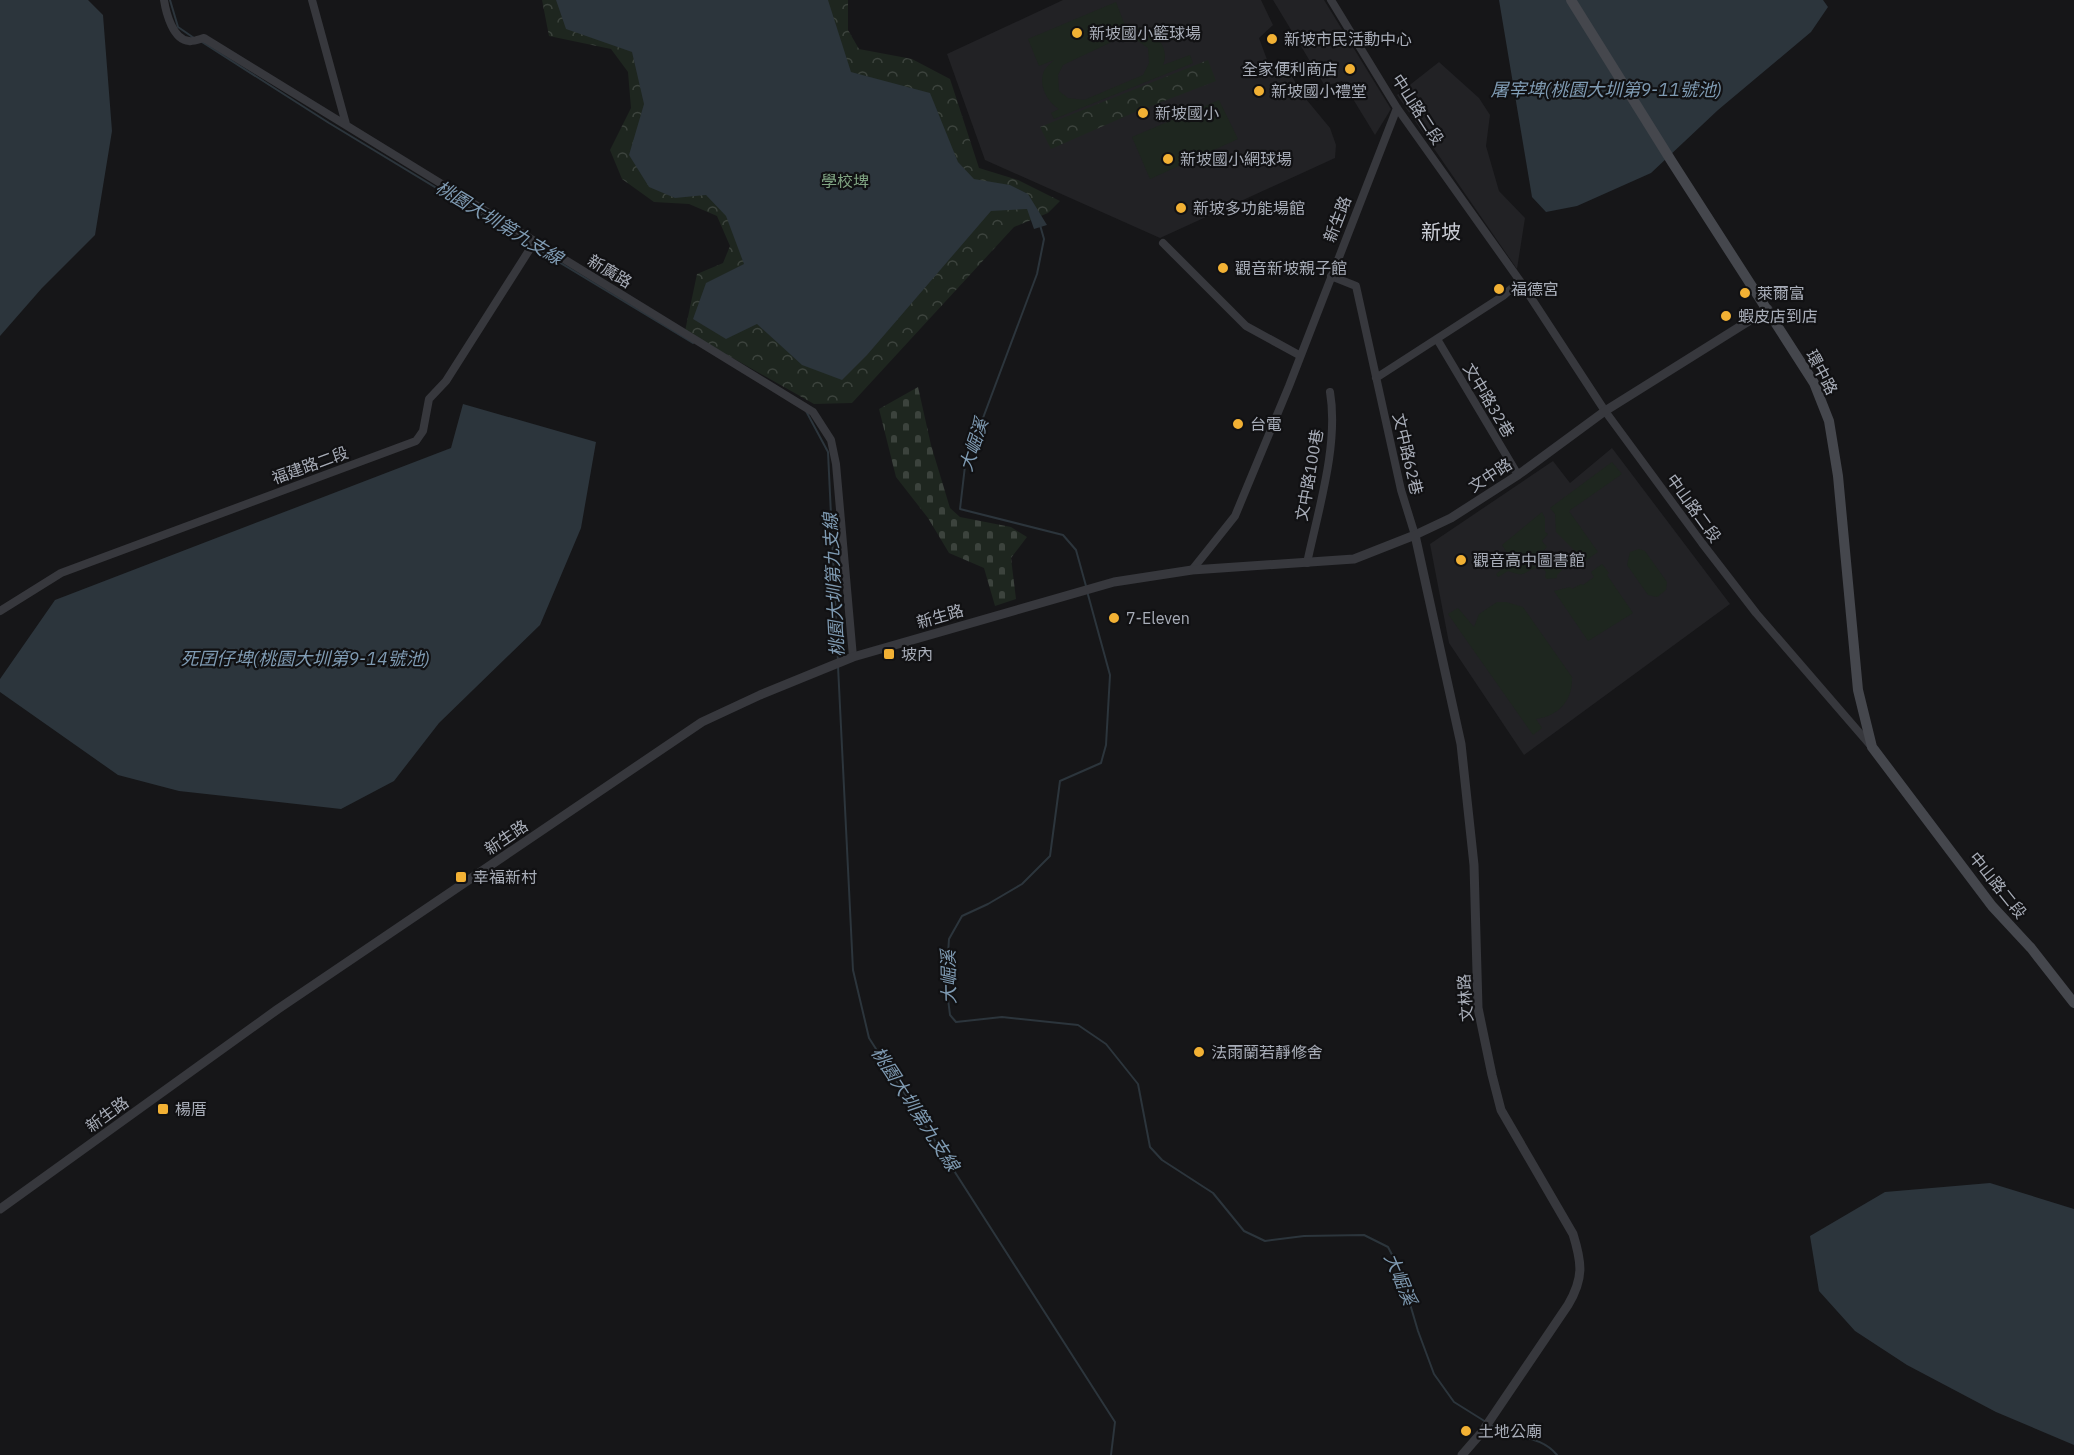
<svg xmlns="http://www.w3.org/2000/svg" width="2074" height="1455" font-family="'IBM Plex Sans','Noto Sans TC',sans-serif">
<defs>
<pattern id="forest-crowns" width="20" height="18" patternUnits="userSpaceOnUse" patternTransform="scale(1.5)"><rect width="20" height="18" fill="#1e261f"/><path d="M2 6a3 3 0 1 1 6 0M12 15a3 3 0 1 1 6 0" fill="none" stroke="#3c433d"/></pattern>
<pattern id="cemetery-stones" width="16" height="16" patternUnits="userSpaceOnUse" patternTransform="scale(1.5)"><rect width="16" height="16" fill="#1e261f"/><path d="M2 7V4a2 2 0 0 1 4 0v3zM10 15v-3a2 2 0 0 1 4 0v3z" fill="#3c433d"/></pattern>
</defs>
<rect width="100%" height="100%" fill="#161618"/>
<path fill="#222225" d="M1063 0H1261L1273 25 1259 38 1269 65 1282 61 1306 99 1330 128 1336 145 1335 158 1160 238 985 160 947 54Z
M1273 0H1324L1391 109 1375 135 1342 81 1325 86Z
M1439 62 1479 98 1490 115 1486 146 1499 191 1525 218 1517 269 1397 95Z
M1612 448 1730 604 1524 755 1449 643 1430 544 1553 461 1570 483Z"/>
<path fill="#1e261f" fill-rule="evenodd" d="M1116 2 1126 28C1142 22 1165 38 1165 56 1165 59 1164 62 1163 65L1190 55 1193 63 1054 119 1051 113 1059 109C1047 102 1038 85 1044 71 1046 67 1051 63 1054 60L1039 66 1028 39ZM1122 37 1135 39 1148 48 1149 63 1143 75 1084 100 1068 98 1059 91 1058 75 1063 65Z
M1219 100 1238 139 1150 179 1132 137Z
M1612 462 1622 474 1569 511 1598 552 1585 561 1556 532 1555 514 1550 508Z
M1542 512 1545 518V532L1548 534 1542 541 1547 547 1544 550 1562 570 1557 575V578L1547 579 1545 577 1546 572 1536 561 1509 556 1502 545Z
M1639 549 1645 551 1667 582 1666 590 1657 597 1648 595 1627 565 1630 552Z
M1512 561 1532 565 1538 568C1522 570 1529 579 1508 571L1498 577 1496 574Z
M1602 564 1609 573 1607 575 1633 613 1588 641 1554 591 1570 587 1572 589 1581 584 1583 585 1594 577 1591 572Z
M1497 602H1506L1523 607 1572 677C1573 701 1558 716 1536 719L1542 728 1533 735 1448 614 1458 608 1474 627 1479 614Z"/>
<path fill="url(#forest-crowns)" d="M542 0H848V30L859 49 912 59 950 79 979 168 1018 180 1060 201 1048 213 1014 227 852 403 814 404 685 331 697 274 723 263 730 246 717 216 689 204 654 202 622 179 610 150 631 108 628 72 611 49 549 36Z
M1208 60 1216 81 1133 113 1051 149 1040 127Z"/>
<path fill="url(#cemetery-stones)" d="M918 387 931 445 950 508 960 517 1011 527 1027 537 1011 558 1016 599 995 606 984 568 949 553 928 518 896 477 879 409Z"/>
<path fill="#2c353c" d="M0 0H88L103 15 112 131 95 235 42 288 0 336Z
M556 0H828L851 72 930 93 958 162 974 179 1010 185 1028 194 1047 225 1034 229 1027 209 991 211 867 355 842 380 802 365 757 324 726 339 693 319 706 283 744 264 726 216 706 195 675 198 649 187 629 155 644 104 632 52 566 29Z
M1499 0H1823L1828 7 1811 32 1718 110 1651 173 1577 206 1546 212 1532 197Z
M463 404 596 442 581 528 540 625 439 723 394 781 341 809 179 791 118 775 0 692V679L55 600 451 448Z
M1990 1183 2074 1209V1445L1996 1412 1907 1365 1855 1331 1819 1291 1810 1236 1885 1192Z"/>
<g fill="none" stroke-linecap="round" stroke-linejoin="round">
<path stroke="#2c353c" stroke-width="2" d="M170 0 178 27 194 38
M202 42 329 123 529 244
M1040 225 1044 239 1037 274 965 466 960 509 1063 535 1076 550 1086 586
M534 247 693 343
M806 411 828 452 838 661
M1087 591 1110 675 1106 745 1101 763 1060 781 1050 856 1022 884 988 904 962 916 949 939 946 983 950 1015 956 1022 1002 1017 1078 1025 1106 1044 1138 1084 1150 1147 1162 1160 1213 1193 1244 1231 1265 1241 1304 1236 1364 1235 1388 1247 1400 1270 1418 1331 1434 1374 1454 1402 1486 1422
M838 666 853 970 869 1038 1115 1422 1111 1455
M1491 1425C1512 1439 1540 1434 1557 1455"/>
<path stroke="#37383d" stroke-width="8" d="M164 0C166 13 173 40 189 41 193 42 200 39 204 38L813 412 831 440 836 464 853 657
M312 0 346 124
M1331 0 1397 108 1520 281 1605 411 1702 543 1756 613 1871 746
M1163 243 1246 326 1299 355
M1331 276 1356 286 1401 490 1415 535
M1437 339 1518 475
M1376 378 1503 296 1520 281
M1307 563C1318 511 1339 444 1330 392
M1192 570 1235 516 1289 386 1397 108
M0 611 61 573 416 441 423 431 429 399 446 381 535 241"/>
<path stroke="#37383d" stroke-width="9" d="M1415 535 1461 744 1474 865 1478 1008 1492 1075 1501 1110 1573 1234C1582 1263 1584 1278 1568 1305L1482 1432 1462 1455
M0 1209 278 1009 702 722 760 695 853 657 1114 582 1192 570 1354 559 1415 535 1451 518 1518 475 1605 411 1768 309"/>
<path stroke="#45474d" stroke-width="10" d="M1571 0 1672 162 1814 383 1829 421 1838 476 1858 690 1872 747 1992 906 2031 948 2074 1003"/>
</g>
<g fill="#f2b134" stroke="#111113" stroke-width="2">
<circle cx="1077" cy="33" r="6"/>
<circle cx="1272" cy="39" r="6"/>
<circle cx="1350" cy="69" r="6"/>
<circle cx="1259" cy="91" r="6"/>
<circle cx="1143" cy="113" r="6"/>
<circle cx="1168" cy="159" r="6"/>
<circle cx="1181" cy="208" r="6"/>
<circle cx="1223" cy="268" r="6"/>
<circle cx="1499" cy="289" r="6"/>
<circle cx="1745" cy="293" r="6"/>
<circle cx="1726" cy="316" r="6"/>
<circle cx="1238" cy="424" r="6"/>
<circle cx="1461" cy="560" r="6"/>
<circle cx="1114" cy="618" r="6"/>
<rect x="883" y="648" width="12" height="12" rx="3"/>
<rect x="455" y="871" width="12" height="12" rx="3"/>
<circle cx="1199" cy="1052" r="6"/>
<rect x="157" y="1103" width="12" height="12" rx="3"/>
<circle cx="1466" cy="1431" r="6"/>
</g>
<g text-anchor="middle" stroke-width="4.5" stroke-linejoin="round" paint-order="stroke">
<g font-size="16" fill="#a8adb8" stroke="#111113" text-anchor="start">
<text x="1089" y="39">新坡國小籃球場</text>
<text x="1284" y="45">新坡市民活動中心</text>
<text x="1338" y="75" text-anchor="end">全家便利商店</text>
<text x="1271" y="97">新坡國小禮堂</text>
<text x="1155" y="119">新坡國小</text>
<text x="1180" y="165">新坡國小網球場</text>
<text x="1193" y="214">新坡多功能場館</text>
<text x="1235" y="274">觀音新坡親子館</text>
<text x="1511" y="295">福德宮</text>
<text x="1757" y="299">萊爾富</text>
<text x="1738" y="322">蝦皮店到店</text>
<text x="1250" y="430">台電</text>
<text x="1473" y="566">觀音高中圖書館</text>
<text x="1126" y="624">7-Eleven</text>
<text x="901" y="660">坡內</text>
<text x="473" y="883">幸福新村</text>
<text x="1211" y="1058">法雨蘭若靜修舍</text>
<text x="175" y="1115">楊厝</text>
<text x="1478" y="1437">土地公廟</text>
</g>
<g font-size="16" fill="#a8adb8" stroke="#111113">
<text transform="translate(1418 109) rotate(57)" y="6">中山路二段</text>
<text transform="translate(1337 219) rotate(-69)" y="6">新生路</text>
<text transform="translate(610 271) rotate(31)" y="6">新廣路</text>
<text transform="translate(1822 372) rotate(62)" y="6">環中路</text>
<text transform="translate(1489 400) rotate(59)" y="6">文中路32巷</text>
<text transform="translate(1408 454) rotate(77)" y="6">文中路62巷</text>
<text transform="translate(310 465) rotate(-20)" y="6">福建路二段</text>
<text transform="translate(1309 475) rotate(-80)" y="6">文中路100巷</text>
<text transform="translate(1490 475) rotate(-33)" y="6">文中路</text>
<text transform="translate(1694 508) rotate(54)" y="6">中山路二段</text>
<text transform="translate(940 616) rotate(-16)" y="6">新生路</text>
<text transform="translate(506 837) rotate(-34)" y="6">新生路</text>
<text transform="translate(1998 885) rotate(51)" y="6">中山路二段</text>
<text transform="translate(1465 998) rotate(-94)" y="6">文林路</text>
<text transform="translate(107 1114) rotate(-36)" y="6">新生路</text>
</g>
<g font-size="16" fill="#7fa381" stroke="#111113">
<text x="845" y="187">學校埤</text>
</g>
<g font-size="18" font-style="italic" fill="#7f9bb3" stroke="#111113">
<text x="1606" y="96">屠宰埤(桃園大圳第9-11號池)</text>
<text transform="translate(499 223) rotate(31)" y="6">桃園大圳第九支線</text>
<text transform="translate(974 445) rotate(-72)" y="6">大崛溪</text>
<text transform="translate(834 585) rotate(-93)" y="6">桃園大圳第九支線</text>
<text x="305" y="665">死囝仔埤(桃園大圳第9-14號池)</text>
<text transform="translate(949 977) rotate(-91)" y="6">大崛溪</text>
<text transform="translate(915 1109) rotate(57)" y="6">桃園大圳第九支線</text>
<text transform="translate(1400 1279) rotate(67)" y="6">大崛溪</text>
</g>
<g font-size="20" fill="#c9ccd4" stroke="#111113">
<text x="1441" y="239">新坡</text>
</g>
</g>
</svg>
